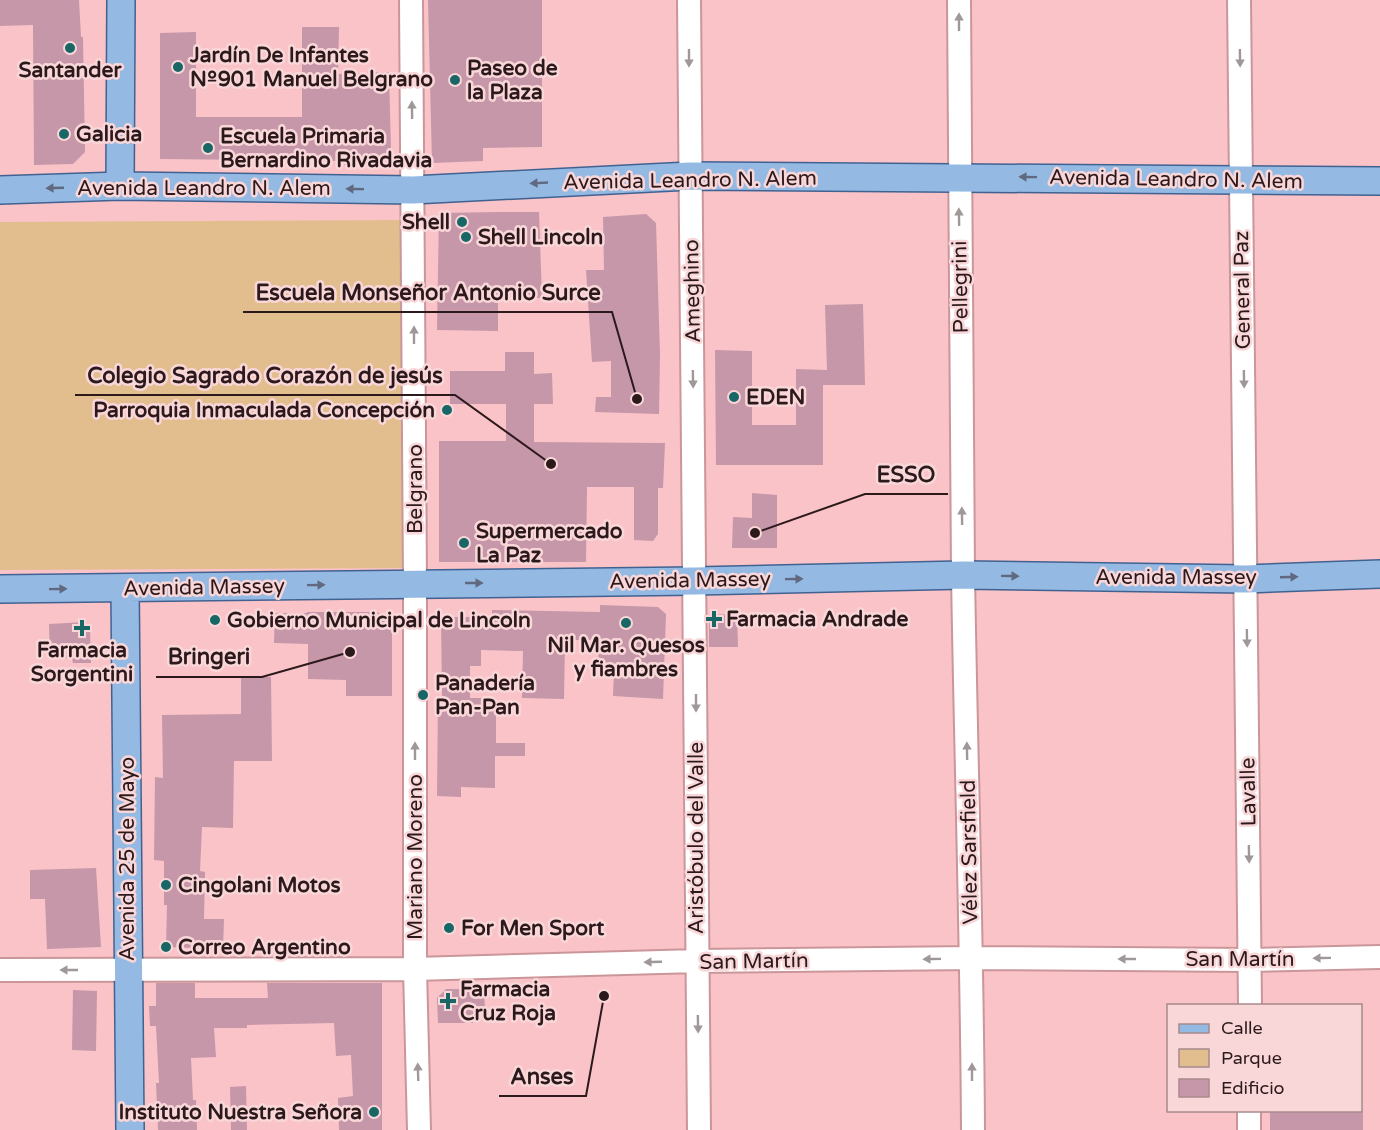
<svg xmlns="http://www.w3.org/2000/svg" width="1380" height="1130" font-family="'Varela Round',sans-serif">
<rect width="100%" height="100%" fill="#fac3c7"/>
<path fill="#e2bd8e" d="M402 220 406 568 0 570V222Z"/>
<path fill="#c696a9" d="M0 0H79L81 37H83L85 152 73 164 34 165 33 25 0 26Z
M428 0H542V147L483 148V161L432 163Z
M302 27H339L338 74 389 72 391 151 383 166 344 165V161L160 159V33L196 32V117H302Z
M497 212H539L542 298 498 297V331L437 330 439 213Z
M646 214 656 223 660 354 659 414 595 412 596 397H611V361L592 362 586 270H604L603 217Z
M863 304 865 385H823V465H716L715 350 752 351V425H796V369L827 370 825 305Z
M505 352H534V374L552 373 553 404H534V442L665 443 663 488H658V534L653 541 634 540V487H587L586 562H439V441H506V404H450V371H505Z
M752 493 777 495V548H732L733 517 752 518Z
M600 605 658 607 666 614 663 699 613 696 614 669 598 668 599 640H565L564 699 522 698 523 651 481 650V666H470V698H496V743H525V756H495V788L461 787V797L437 796 438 698H442L441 617H492V610L600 612Z
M307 612H378L392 625V696H346V680L308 679V644L274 643 275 613H307Z
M737 614 738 647H709V615Z
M85 622 90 628 91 663H73L72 658 50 659 49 624Z
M241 677H271L272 761H234L233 828 202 827 200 871 205 872 204 919H224L223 949 166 947 167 905H164V861L154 860 155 777 163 778 162 715 241 714Z
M96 868 101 947 47 949 45 899H30V870Z
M156 983H195V998H268L267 983H382V1130H339L338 1098 353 1096 351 1055 336 1056 334 1023 247 1025V1028H214L216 1057 191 1058 193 1100H196L197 1130H158L156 1083H159L156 1026H150L149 1006H156Z
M446 989H484L485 1011H473V1023H438L437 998Z
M73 990 97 991 96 1051 72 1050Z
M246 1086 247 1130H231L230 1087Z
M1270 1110H1363V1130H1270Z"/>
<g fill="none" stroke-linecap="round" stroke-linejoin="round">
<defs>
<path id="minor" d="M411 0 415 583V969L419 1130
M689 0 699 1130
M959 0C959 191 960 382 963 574 966 759 972 944 973 1130
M1239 0 1250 1006
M0 970 415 969 697 961 972 958 1250 960 1380 957
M1249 1130V1110"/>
<path id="major" d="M120 186 121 0
M0 190 120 186 413 190 690 176 1380 181
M125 588 130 1130
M0 589 695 581 963 575 1246 579 1380 574"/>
</defs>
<use href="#minor" stroke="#ca969a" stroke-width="26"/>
<use href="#major" stroke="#416291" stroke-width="30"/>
<use href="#minor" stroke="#fff" stroke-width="22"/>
<use href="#major" stroke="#94b9e3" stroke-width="27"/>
</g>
<defs><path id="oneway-solid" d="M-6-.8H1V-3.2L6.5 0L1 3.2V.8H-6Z" transform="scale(1.5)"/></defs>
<g fill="#a09898">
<use href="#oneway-solid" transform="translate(959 22) rotate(-90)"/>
<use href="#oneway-solid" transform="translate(689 58) rotate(90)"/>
<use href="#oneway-solid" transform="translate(1240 58) rotate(89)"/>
<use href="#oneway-solid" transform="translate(412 110) rotate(-91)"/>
<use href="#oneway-solid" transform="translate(959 217) rotate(-91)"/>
<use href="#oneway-solid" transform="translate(414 335) rotate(-90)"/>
<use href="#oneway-solid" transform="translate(693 379) rotate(89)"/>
<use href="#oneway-solid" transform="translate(1244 379) rotate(89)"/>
<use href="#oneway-solid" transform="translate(962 516) rotate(-91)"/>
<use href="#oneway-solid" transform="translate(1247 638) rotate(89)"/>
<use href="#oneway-solid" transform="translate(696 703) rotate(90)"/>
<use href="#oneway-solid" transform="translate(415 751) rotate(-90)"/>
<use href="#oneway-solid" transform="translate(967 751) rotate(-91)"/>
<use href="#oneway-solid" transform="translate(1249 854) rotate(89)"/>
<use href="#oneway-solid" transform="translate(1322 958) rotate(179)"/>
<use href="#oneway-solid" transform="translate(932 959) rotate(179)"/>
<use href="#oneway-solid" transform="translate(1127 959) rotate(-180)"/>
<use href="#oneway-solid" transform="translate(653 962) rotate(178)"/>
<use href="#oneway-solid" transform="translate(69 970) rotate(-180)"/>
<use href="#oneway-solid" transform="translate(698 1024) rotate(89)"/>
<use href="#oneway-solid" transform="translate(418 1072) rotate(-92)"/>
<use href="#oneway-solid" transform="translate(972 1072) rotate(-90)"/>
</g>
<g fill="#60697f">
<use href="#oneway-solid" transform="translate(1028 177) rotate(-179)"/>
<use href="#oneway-solid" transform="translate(539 183) rotate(177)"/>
<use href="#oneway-solid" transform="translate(55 188) rotate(178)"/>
<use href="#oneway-solid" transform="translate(355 189) rotate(-179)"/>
<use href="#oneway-solid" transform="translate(1010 576) rotate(1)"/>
<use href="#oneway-solid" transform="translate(1289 577) rotate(-2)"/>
<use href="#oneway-solid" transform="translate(794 579) rotate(-1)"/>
<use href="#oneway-solid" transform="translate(474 583)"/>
<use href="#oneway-solid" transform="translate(316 585) rotate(-1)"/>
<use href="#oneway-solid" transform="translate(58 589) rotate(-1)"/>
</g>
<g fill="#186665" stroke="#f9d7d9" stroke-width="2">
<circle cx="70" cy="48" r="6"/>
<circle cx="178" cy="67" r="6"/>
<circle cx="455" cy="80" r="6"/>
<circle cx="64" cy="134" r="6"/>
<circle cx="208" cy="148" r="6"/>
<circle cx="462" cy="222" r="6"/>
<circle cx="466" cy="237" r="6"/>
<circle cx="734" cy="397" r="6"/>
<circle cx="447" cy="410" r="6"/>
<circle cx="464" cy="543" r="6"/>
<path d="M711 610h6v6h6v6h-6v6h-6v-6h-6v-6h6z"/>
<circle cx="215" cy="620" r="6"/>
<circle cx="626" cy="623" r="6"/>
<path d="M79 619h6v6h6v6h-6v6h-6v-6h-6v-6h6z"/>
<circle cx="423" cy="695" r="6"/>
<circle cx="166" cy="885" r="6"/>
<circle cx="449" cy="928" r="6"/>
<circle cx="166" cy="947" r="6"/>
<path d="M445 992h6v6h6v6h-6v6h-6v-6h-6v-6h6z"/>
<circle cx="374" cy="1112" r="6"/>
</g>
<g text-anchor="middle" stroke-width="5" stroke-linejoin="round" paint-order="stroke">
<g font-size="21" font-weight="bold" fill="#2c191b" stroke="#f9d7d9" text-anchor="start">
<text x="190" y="62">Jardín De Infantes<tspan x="190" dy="24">Nº901 Manuel Belgrano</tspan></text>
<text x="467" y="75">Paseo de<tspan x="467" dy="24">la Plaza</tspan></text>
<text x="70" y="77" text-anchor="middle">Santander</text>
<text x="76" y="141">Galicia</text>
<text x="220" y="143">Escuela Primaria<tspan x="220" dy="24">Bernardino Rivadavia</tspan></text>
<text x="450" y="229" text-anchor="end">Shell</text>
<text x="478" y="244">Shell Lincoln</text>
<text x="746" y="404">EDEN</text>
<text x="435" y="417" text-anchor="end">Parroquia Inmaculada Concepción</text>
<text x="476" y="538">Supermercado<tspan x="476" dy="24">La Paz</tspan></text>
<text x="726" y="626">Farmacia Andrade</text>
<text x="227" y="627">Gobierno Municipal de Lincoln</text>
<text x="626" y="652" text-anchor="middle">Nil Mar. Quesos<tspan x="626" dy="24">y fiambres</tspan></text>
<text x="82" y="657" text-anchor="middle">Farmacia<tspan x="82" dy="24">Sorgentini</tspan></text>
<text x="435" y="690">Panadería<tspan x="435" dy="24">Pan-Pan</tspan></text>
<text x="178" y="892">Cingolani Motos</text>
<text x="461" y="935">For Men Sport</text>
<text x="178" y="954">Correo Argentino</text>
<text x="460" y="996">Farmacia<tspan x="460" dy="24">Cruz Roja</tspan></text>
<text x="362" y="1119" text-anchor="end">Instituto Nuestra Señora</text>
</g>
<g font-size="21" fill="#2c191b" stroke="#f9d7d9">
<text transform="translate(1176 179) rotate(1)" y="7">Avenida Leandro N. Alem</text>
<text transform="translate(690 180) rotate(-1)" y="7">Avenida Leandro N. Alem</text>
<text x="204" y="195">Avenida Leandro N. Alem</text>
<text transform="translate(960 287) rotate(-91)" y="7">Pellegrini</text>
<text transform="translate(1242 290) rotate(-91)" y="7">General Paz</text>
<text transform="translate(692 291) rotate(-91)" y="7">Ameghino</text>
<text transform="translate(415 489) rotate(-90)" y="7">Belgrano</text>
<text x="1176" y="584">Avenida Massey</text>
<text transform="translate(690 580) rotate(-1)" y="7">Avenida Massey</text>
<text transform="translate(204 587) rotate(-1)" y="7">Avenida Massey</text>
<text transform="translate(1248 792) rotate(-91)" y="7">Lavalle</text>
<text transform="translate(696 838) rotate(-90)" y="7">Aristóbulo del Valle</text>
<text transform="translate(969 852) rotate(-91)" y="7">Vélez Sarsfield</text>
<text transform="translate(415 857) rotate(-90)" y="7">Mariano Moreno</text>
<text transform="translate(127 859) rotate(-90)" y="7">Avenida 25 de Mayo</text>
<text x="1240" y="966">San Martín</text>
<text transform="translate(754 961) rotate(-1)" y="7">San Martín</text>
</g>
</g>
<path fill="none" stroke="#2c191b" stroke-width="2" d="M637 399L612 312H243M551 464L455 395H75M755 533L865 494H948M350 652L262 677H156M604 996L586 1096H499"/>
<g fill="#2c191b" stroke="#f9d7d9" stroke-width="2">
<circle cx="637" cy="399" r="6"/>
<circle cx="551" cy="464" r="6"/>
<circle cx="755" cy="533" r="6"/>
<circle cx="350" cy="652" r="6"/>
<circle cx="604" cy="996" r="6"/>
</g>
<g font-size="22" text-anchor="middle" font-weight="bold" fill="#2c191b" stroke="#f9d7d9" stroke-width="5" stroke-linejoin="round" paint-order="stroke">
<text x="428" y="300">Escuela Monseñor Antonio Surce</text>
<text x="265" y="383">Colegio Sagrado Corazón de jesús</text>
<text x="906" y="482">ESSO</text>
<text x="209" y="664">Bringeri</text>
<text x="542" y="1084">Anses</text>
</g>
<rect x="1167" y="1004" width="195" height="108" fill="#f9d7d9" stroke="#a78b8d" stroke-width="1.5"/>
<rect x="1179" y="1024" width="30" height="9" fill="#94b9e3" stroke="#a78b8d" stroke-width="1.5"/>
<text x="1221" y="1034" font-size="18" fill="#2c191b">Calle</text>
<rect x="1179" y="1049" width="30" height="18" fill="#e2bd8e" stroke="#a78b8d" stroke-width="1.5"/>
<text x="1221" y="1064" font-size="18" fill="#2c191b">Parque</text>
<rect x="1179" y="1079" width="30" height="18" fill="#c696a9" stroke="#a78b8d" stroke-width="1.5"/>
<text x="1221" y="1094" font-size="18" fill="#2c191b">Edificio</text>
</svg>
